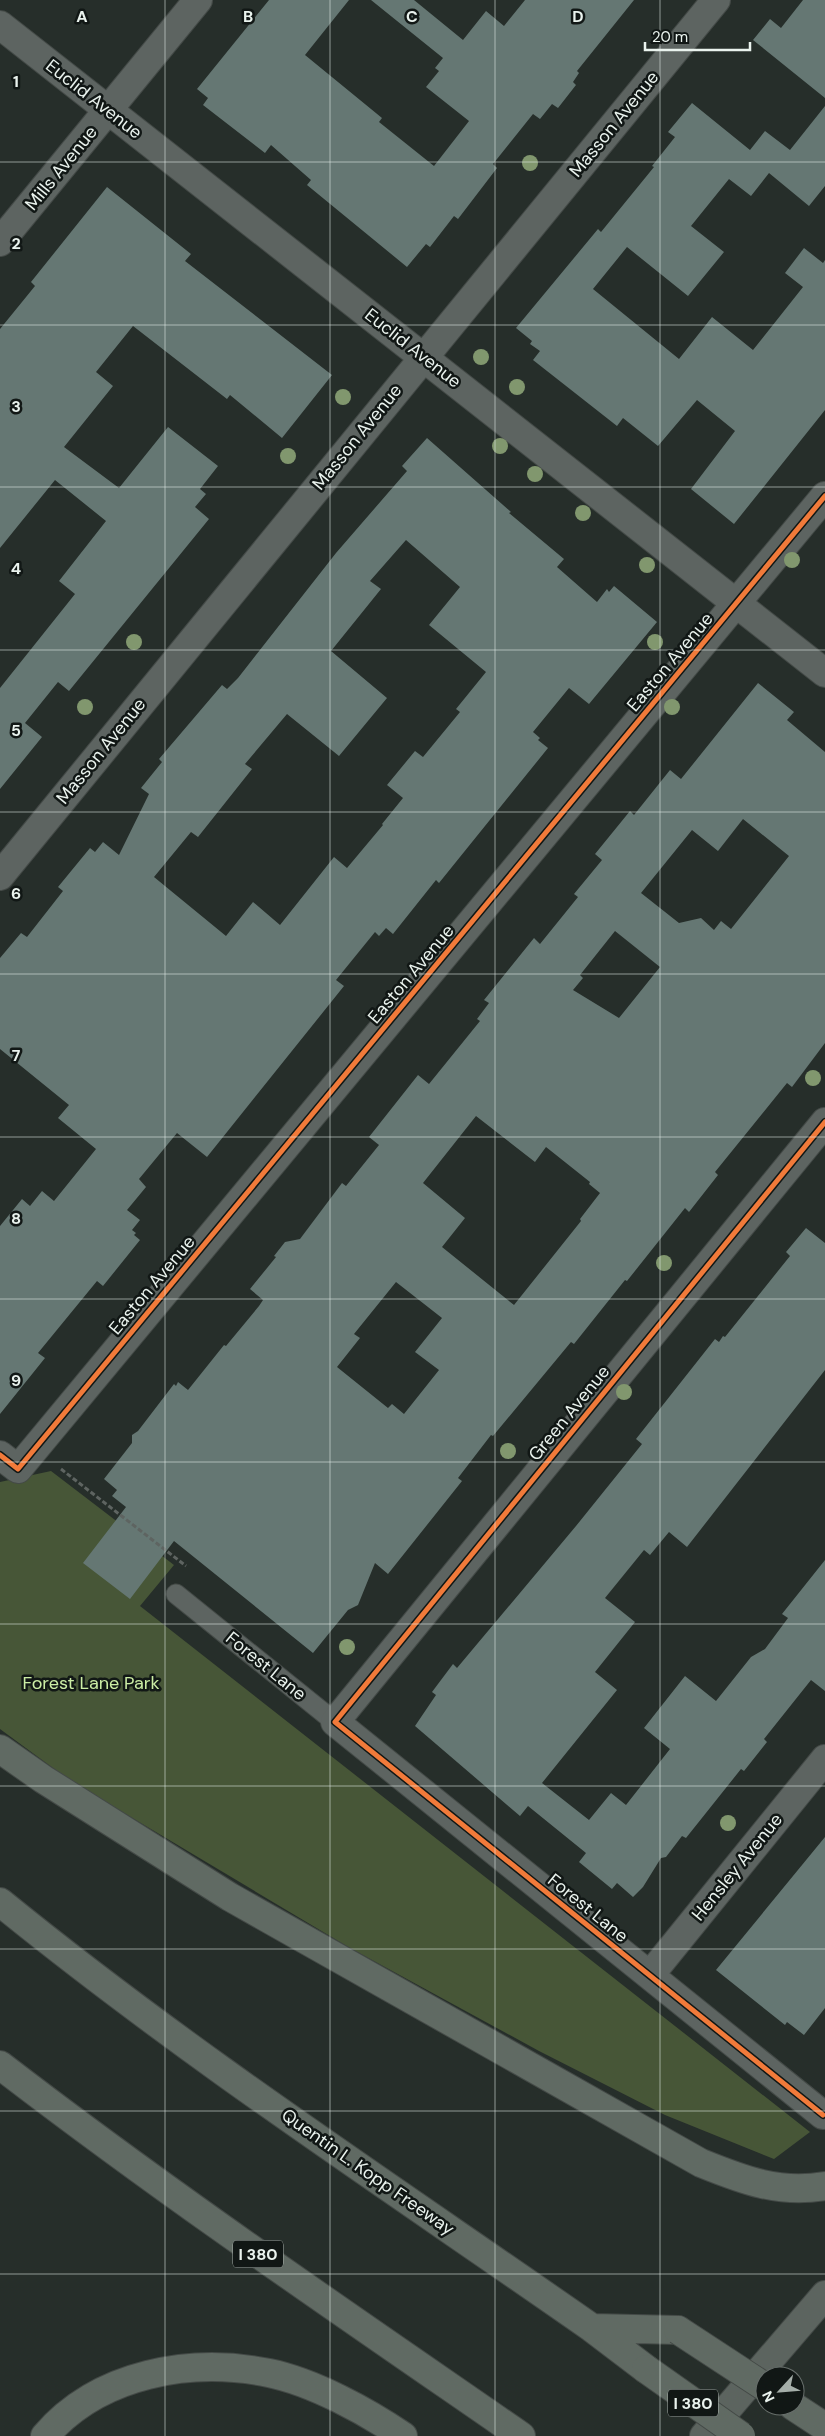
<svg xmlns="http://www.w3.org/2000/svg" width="825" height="2436" font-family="'DM Sans',sans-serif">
<rect width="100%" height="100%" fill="#262e2a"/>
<path fill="#475637" d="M51 1471 174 1565 140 1606 810 2132 774 2159 665 2115 539 2051 350 1948 72 1782 0 1729V1482Z"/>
<path fill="#657773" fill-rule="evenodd" d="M269 0H349L305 55 382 118 379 122 434 166 469 121 426 87 439 71 435 68 443 58 371 0H414L463 40 486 11 504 26 525 0H634L577 71 579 73 573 82 576 85 558 108 552 104 540 119 533 114 493 164 497 168 458 219 454 216 430 247 426 244 407 267 307 185 311 180 271 145 265 153 203 105 208 98 197 89Z
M803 0H825V98L753 40 770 19 781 28Z
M692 103 750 150 765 131 790 150 825 106V186L809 206 769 173 751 196 729 179 691 226 724 252 688 296 627 247 593 289 679 359 712 317 753 350 803 287 785 273 804 248 823 263 825 260V410L734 524 691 489 735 431 697 400 658 446 623 418 617 426 533 360 540 351 530 344 532 341 516 328 598 229 601 232 654 167 652 166 675 137 668 132Z
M107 187 191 254 185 261 332 375 282 438 230 395 227 399 133 326 96 372 113 386 64 447 119 488 168 427 218 466 200 489 206 494 195 507 209 519 69 691 58 682 25 723 42 737 0 789V688L75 594 59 581 106 521 55 480 0 548V329L35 286 31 282Z
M427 438 511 512 509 513 564 559 557 567 597 602 607 589 609 592 614 586 657 622 589 704 569 688 533 732 540 738 538 740 548 748 439 883 436 880 393 934 386 928 379 936 375 932 336 980 344 986 207 1157 177 1133 139 1179 146 1187 127 1210 140 1220 132 1230 136 1233 134 1235 140 1240 103 1286 97 1281 38 1353 45 1358 0 1414V1226L22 1199 30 1206 42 1191 54 1201 96 1149 58 1118 69 1105 0 1049V958L21 933 27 937 63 891 58 887 90 848 95 852 103 842 119 855 149 794 141 788 162 762 159 759 222 685 227 689 238 678 336 553 407 471 402 466ZM406 540 460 587 429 625 486 672 456 709 460 712 423 757 415 751 387 785 403 798 382 824 383 825 347 868 334 857 280 925 253 902 226 936 154 877 191 832 198 837 252 769 245 764 287 714 339 756 387 698 331 651 381 589 370 581Z
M758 683 794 712 787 720 825 752V1043L792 1087 787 1083 715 1172 718 1175 689 1212 685 1208 627 1281 625 1280 574 1344 571 1342 493 1436 491 1435 458 1478 462 1481 388 1574 375 1563 358 1605 348 1610 313 1653 174 1541 130 1599 83 1563 126 1507 112 1496 117 1490 104 1479 132 1443V1435L138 1431 174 1384 176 1386 178 1382 188 1390 224 1345 226 1346 259 1306 263 1300 250 1289 276 1257 274 1256 285 1242 300 1239 342 1183 346 1186 379 1145 369 1137 418 1075 429 1084 480 1021 477 1019 489 1003 484 1000 534 938 540 944 578 897 574 894 602 860 595 854 630 811 634 815 670 770 681 779ZM743 819 789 856 731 929 721 921 714 930 701 918 679 923 641 893 692 830 718 851ZM615 931 660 967 619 1018 573 990 583 978 580 975ZM476 1116 535 1162 546 1147 590 1182 589 1184 600 1193 580 1219 581 1221 514 1305 442 1247 465 1218 423 1183ZM396 1282 442 1318 415 1352 439 1370 404 1414 392 1404 388 1408 337 1367 360 1338 354 1334Z
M806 1228 825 1243V1370L687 1547 669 1532 650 1555 644 1550 605 1598 635 1622 595 1672 617 1690 542 1783 589 1820 611 1793 626 1805 670 1749 644 1728 685 1676 716 1701 751 1657 765 1649 788 1618 782 1614 825 1560V1691L811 1680 764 1739 767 1742 744 1771 741 1769 686 1838 682 1836 666 1857 661 1858 643 1887 633 1897 617 1883 612 1889 579 1862 586 1853 528 1806 520 1816 415 1726 436 1695 432 1692 453 1664 457 1668 576 1526 642 1444 636 1439 715 1339 719 1342 723 1336 725 1337 790 1256 786 1252Z
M825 1837V2008L804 2035 787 2022 785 2025 716 1970Z"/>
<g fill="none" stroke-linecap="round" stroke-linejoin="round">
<defs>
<path id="service" d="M176 1594 335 1722"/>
<path id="minor" d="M0 25 825 673
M0 242 198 0
M0 876 716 0
M0 1455 18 1469 825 496
M650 1975 825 1759
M823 2115 335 1722 825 1122"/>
<path id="primary" d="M704 2436 825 2295"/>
<path id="motorway" d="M0 1749 43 1779 230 1897 701 2163C743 2180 779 2194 825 2186
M0 1902C188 2055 393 2189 592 2328L646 2369
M0 2065C169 2195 346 2315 521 2436
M592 2328 678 2330
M793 2406 825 2427
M45 2436C99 2373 191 2357 269 2373 313 2382 366 2411 403 2436"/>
</defs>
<use href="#service" stroke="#444a47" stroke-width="21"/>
<use href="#minor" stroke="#444a47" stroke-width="30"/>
<use href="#primary" stroke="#444a47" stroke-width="30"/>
<use href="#motorway" stroke="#444a47" stroke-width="30"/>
<path stroke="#5e6461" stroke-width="3" stroke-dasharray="5 2.5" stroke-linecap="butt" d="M61 1469 186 1566"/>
<use href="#service" stroke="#5d6461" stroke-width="19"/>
<use href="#minor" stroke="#5d6461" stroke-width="28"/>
<use href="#primary" stroke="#5c645f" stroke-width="28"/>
<use href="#motorway" stroke="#606a63" stroke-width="28"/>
<defs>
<path id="motorway-bridge" d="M678 2330 765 2387
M646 2369 741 2436"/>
</defs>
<use href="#motorway-bridge" stroke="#444a47" stroke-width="30" stroke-linecap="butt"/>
<use href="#motorway-bridge" stroke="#606a63" stroke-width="28"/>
<defs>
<path id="cycleway" d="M0 1455 18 1469 825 496
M823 2115 335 1722 825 1122"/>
</defs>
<use href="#cycleway" stroke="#111715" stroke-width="8"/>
<use href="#cycleway" stroke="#f17a3a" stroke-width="5"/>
</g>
<g fill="#81976e">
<circle cx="530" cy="163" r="8"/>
<circle cx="481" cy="357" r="8"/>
<circle cx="517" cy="387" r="8"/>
<circle cx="343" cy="397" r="8"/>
<circle cx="500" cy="446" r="8"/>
<circle cx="288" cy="456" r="8"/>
<circle cx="535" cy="474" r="8"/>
<circle cx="583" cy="513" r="8"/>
<circle cx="792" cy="560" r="8"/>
<circle cx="647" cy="565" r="8"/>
<circle cx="134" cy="642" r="8"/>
<circle cx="655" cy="642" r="8"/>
<circle cx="85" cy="707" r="8"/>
<circle cx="672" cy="707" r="8"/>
<circle cx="813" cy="1078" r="8"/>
<circle cx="664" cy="1263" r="8"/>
<circle cx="624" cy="1392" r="8"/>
<circle cx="508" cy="1451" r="8"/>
<circle cx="347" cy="1647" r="8"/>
<circle cx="728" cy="1823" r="8"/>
</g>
<path fill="none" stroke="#eaf3ee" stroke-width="1" stroke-opacity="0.55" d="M165 0V2436M330 0V2436M495 0V2436M660 0V2436M0 162H825M0 325H825M0 487H825M0 650H825M0 812H825M0 974H825M0 1137H825M0 1299H825M0 1462H825M0 1624H825M0 1786H825M0 1949H825M0 2111H825M0 2274H825"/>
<g text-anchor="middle" stroke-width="5" stroke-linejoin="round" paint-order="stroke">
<g fill="#111715" stroke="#a9b1ad" stroke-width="1">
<rect x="233" y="2240.5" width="50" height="27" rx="4"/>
<rect x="668" y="2389.5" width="50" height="27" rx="4"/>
</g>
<g font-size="16" font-weight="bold" fill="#eaf3ee">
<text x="258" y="2260">I 380</text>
<text x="693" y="2409">I 380</text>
</g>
<g font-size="18" fill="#eaf3ee" stroke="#111715">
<text transform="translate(94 99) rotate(38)" y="6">Euclid Avenue</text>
<text transform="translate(614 124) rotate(-51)" y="6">Masson Avenue</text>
<text transform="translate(61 168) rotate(-51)" y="6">Mills Avenue</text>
<text transform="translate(413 348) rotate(38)" y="6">Euclid Avenue</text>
<text transform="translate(357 437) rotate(-51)" y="6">Masson Avenue</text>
<text transform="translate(670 662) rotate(-50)" y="6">Easton Avenue</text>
<text transform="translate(101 751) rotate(-51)" y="6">Masson Avenue</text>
<text transform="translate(411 974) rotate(-50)" y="6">Easton Avenue</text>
<text transform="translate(152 1285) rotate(-50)" y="6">Easton Avenue</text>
<text transform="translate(569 1413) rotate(-51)" y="6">Green Avenue</text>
<text transform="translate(266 1666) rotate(39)" y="6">Forest Lane</text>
<text transform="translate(737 1867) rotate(-51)" y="6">Hensley Avenue</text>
<text transform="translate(588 1908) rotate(39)" y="6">Forest Lane</text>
<text transform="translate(368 2172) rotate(35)" y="6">Quentin L. Kopp Freeway</text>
</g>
<g font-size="18" fill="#cceda5" stroke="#111715">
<text x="91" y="1689">Forest Lane Park</text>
</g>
</g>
<g font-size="16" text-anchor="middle" font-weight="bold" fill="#eaf3ee" stroke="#111715" stroke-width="5" stroke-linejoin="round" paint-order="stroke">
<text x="82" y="22">A</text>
<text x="248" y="22">B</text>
<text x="412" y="22">C</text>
<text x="578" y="22">D</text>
<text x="16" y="87">1</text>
<text x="16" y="249">2</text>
<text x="16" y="412">3</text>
<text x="16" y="574">4</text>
<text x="16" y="736">5</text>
<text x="16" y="899">6</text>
<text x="16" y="1061">7</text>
<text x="16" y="1224">8</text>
<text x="16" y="1386">9</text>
</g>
<g transform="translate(780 2391) rotate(244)"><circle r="24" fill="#111715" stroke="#686f6c"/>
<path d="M0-4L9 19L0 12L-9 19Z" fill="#a5aea9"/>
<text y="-8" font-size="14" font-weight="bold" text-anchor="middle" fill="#eaf3ee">N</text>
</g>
<path d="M645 42v8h105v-8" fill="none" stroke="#eaf3ee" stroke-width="2.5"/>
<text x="652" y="42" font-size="15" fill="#eaf3ee" stroke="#111715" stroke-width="4" paint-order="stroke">20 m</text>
</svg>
